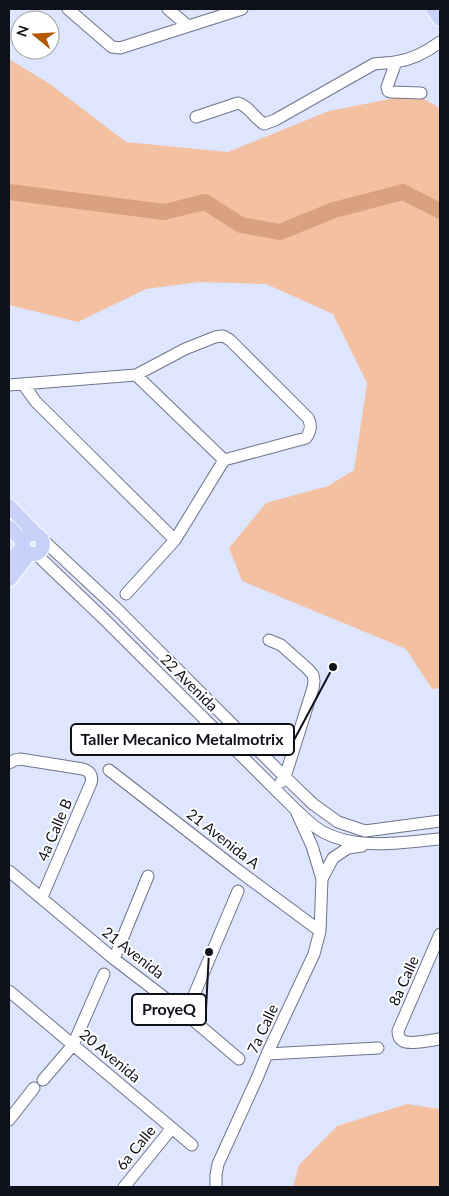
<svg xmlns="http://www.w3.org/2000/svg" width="449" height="1196" font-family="Lato,sans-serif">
<rect width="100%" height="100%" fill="#dee5ff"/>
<path fill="#f3c1a2" d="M9 59 50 84 126 142 228 152 329 111 415 94 440 108V688L432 689 406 649 242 581 229 548 266 503 328 486 354 470 367 383 333 314 266 284 199 282 146 289 78 322 9 305Z
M407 1104 440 1109V1187H293L299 1165 337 1126Z"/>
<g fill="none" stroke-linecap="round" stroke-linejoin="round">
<path stroke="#d9a17e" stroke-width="16" d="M9 192 164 212 205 202 241 225 280 232 334 210 403 192 440 211"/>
<defs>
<path id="minor" d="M68 9 112 47 120 48 242 9
M168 9 188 26
M396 62 387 87 388 91 391 92 421 93
M196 117 238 103C249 106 254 118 264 124L275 120 374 64C381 63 388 63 395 62 411 60 428 51 440 42
M136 375 224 460
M23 384 36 402 175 540
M9 385 136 375 185 349 215 337 223 336 230 340 308 418C312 425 311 431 306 438L224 460 175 540 126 594
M43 540 116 608 285 777 313 804 338 822 365 831 440 821
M36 554 104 619 296 810C304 817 313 827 323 832 359 851 401 842 440 839
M269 640 281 645 308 669 313 675 314 681 313 688 285 777 281 782
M9 763 15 760 20 759 83 769C90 771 93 776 91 783L42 897
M109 770 239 871 320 931
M9 871 114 959 186 1014 239 1059
M322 879 333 858 348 848 362 846
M440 934 398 1031C398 1035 399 1039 403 1041 410 1045 432 1040 440 1039
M114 959 148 876
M9 991 192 1145
M186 1014 238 891
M267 1054 378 1048
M43 1080 73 1045 104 974
M9 1120 34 1088
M124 1187 172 1128
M216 1187V1175L218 1164 258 1076 267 1054 314 954 320 931 322 879 312 846 297 813"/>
<path id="major" d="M433 9 440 19
M9 506 35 533
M9 527 23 542
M23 544a10 10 0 1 1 20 0a10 10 0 1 1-20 0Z
M9 563 23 546
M9 580 29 554"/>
</defs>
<use href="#minor" stroke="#6e748b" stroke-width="13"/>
<use href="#major" stroke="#fff" stroke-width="16"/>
<use href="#minor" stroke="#fff" stroke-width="11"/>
<use href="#major" stroke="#c8d1f8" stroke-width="14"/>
</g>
<g text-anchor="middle" stroke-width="4" stroke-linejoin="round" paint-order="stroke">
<g font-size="15" fill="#0f111a" stroke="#fff">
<text transform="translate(189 683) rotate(45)" y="5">22 Avenida</text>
<text transform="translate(55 830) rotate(-67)" y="5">4a Calle B</text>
<text transform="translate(223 839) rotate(38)" y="5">21 Avenida A</text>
<text transform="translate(133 953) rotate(38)" y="5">21 Avenida</text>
<text transform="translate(404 981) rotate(-66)" y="5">8a Calle</text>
<text transform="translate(263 1029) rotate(-65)" y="5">7a Calle</text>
<text transform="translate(110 1056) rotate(40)" y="5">20 Avenida</text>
<text transform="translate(136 1148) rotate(-51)" y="5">6a Calle</text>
</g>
</g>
<path fill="none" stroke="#0f111a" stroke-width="2" d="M333 667L294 740M209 952L206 1009"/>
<g fill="#0f111a" stroke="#fff" stroke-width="2">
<circle cx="333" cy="667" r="5"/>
<circle cx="209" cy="952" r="5"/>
</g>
<g fill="#fff" stroke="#0f111a" stroke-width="2">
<rect x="71" y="724" width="223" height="31" rx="5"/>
<rect x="132" y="994" width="74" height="31" rx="5"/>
</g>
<g font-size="16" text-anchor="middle" font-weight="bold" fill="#0f111a">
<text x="182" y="745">Taller Mecanico Metalmotrix</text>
<text x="169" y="1015">ProyeQ</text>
</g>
<rect width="449" height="1196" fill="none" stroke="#0f111a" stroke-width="20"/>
<g transform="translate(35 35) rotate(288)"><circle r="24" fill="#ffffff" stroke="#9fa0a3"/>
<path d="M0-4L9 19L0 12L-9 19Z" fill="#b55900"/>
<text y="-8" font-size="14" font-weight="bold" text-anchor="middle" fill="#0f111a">N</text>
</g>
</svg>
